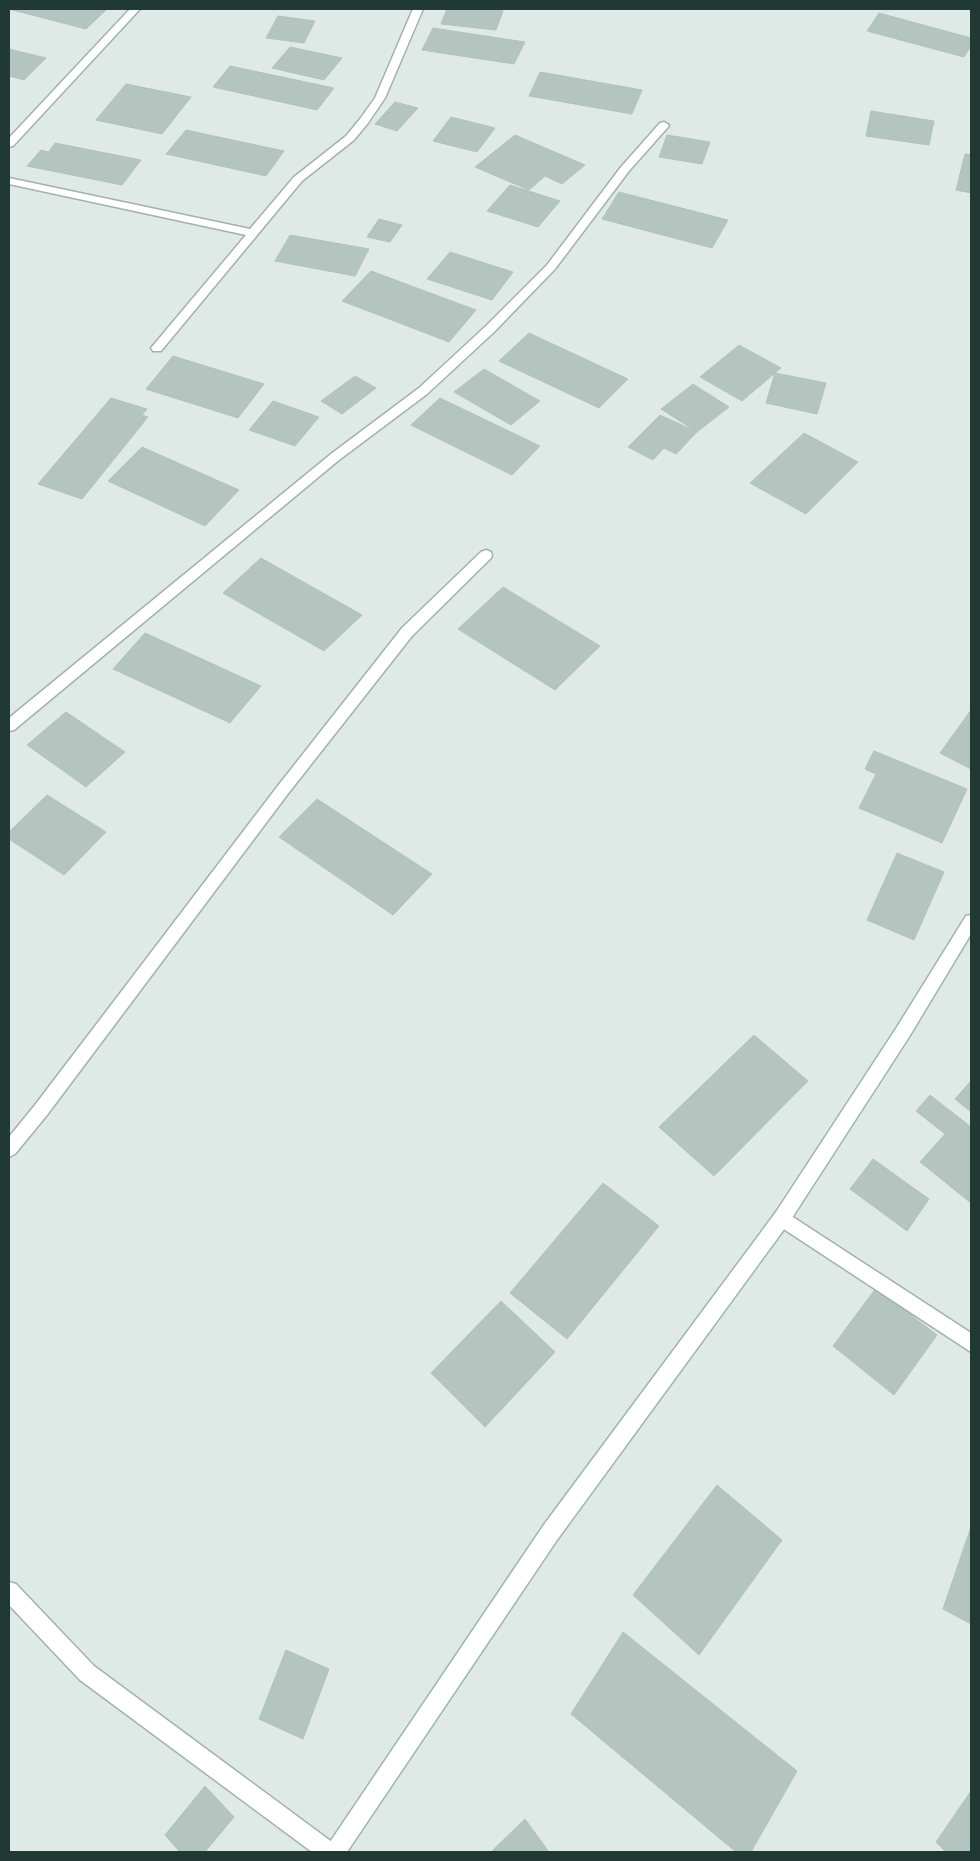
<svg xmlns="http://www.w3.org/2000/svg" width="980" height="1861" font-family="'Archivo Narrow',sans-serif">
<rect width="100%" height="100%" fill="#dfeae6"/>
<path fill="#b4c4bf" stroke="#b1c3bd" d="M9 9H107L86 29Z
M447 9H487L503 11 496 30 441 24Z
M879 13 971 38V46L964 57 867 31Z
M278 16 315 21 304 43 266 38Z
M433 28 525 42 514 64 422 50Z
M290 47 342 58 324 80 272 68Z
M9 49 46 58 24 80 9 76Z
M230 66 334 88 317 110 213 87Z
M540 72 642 90 632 114 529 96Z
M126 84 191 97 162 134 96 120Z
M395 102 418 108 397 131 375 124Z
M871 111 934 121 929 145 866 136Z
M451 117 495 128 477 152 433 141Z
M186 130 284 151 266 176 166 154Z
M515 135 585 165 562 184 545 176 529 190 475 167Z
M667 135 710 142 702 164 659 157Z
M55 143 141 160 122 185 27 166 41 150 49 152Z
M965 154 971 155V193L956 190Z
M510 185 560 201 538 227 487 211Z
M619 192 728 220 712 248 602 219Z
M379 219 402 225 390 242 367 237Z
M290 235 369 249 355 276 275 261Z
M450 252 513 272 492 300 427 279Z
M371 271 476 310 449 342 342 301Z
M529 333 628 379 599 408 499 361Z
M739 345 781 368 742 401 700 377Z
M173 356 264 384 238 418 146 389Z
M484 369 540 401 511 425 454 392Z
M775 373 826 383 817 414 766 403Z
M355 376 376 388 342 414 321 401Z
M693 384 729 407 697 432 661 409Z
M111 398 147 409 142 415 148 417 82 499 38 484Z
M440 398 540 446 512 475 411 425Z
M273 401 319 417 295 446 249 430Z
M660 415 697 432 676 454 664 448 653 460 628 447Z
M804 433 858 462 806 514 750 483Z
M142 447 239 490 205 526 108 481Z
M261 558 362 615 324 651 223 593Z
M503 587 600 646 555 690 458 629Z
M145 633 261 686 230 723 113 669Z
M971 710V769L940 753Z
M66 712 125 752 86 787 27 745Z
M874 751 967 789 942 843 859 808 876 774 865 769Z
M47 795 106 832 64 875 9 839V832Z
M317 799 432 874 393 915 279 837Z
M897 853 944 872 914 940 867 920Z
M754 1035 808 1081 714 1176 659 1127Z
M971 1081V1112L955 1099Z
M930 1095 971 1127V1203L920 1162 945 1134 916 1111Z
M873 1159 929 1199 907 1231 850 1189Z
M603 1183 659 1226 567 1339 510 1293Z
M876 1288 937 1335 894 1395 833 1346Z
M501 1301 555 1352 485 1427 431 1373Z
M717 1485 782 1540 699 1655 633 1595Z
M971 1527V1624L943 1609Z
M623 1632 797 1771 751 1852H736L571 1714Z
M286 1650 329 1669 303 1739 259 1719Z
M205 1786 234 1817 205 1852H180L165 1835Z
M971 1791V1852H946L936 1842Z
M525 1819 549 1852H491Z"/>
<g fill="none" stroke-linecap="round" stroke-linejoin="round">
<defs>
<path id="street" d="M130 9H140L13 146 9 147V138Z
M413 9H423L385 98 368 123 354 140 302 181 161 351H153L151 348 246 235 9 184V178L250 229 294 177 346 136 360 119 375 98Z
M664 122 669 125 668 127 629 171 555 269 494 332 427 394 339 460 14 730 9 731V718L331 454 419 388 486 326 547 265 621 167 660 123Z
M486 550 491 552 492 555 491 558 412 636 287 795 47 1115 15 1154 9 1157V1137L35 1105 277 787 402 628 481 552Z
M782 1210 971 1333V1352L776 1224 774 1218 776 1212Z
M9 1582 16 1584 94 1666 336 1845 339 1852H312L80 1680 9 1605Z"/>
<path id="secondary" d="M971 915V934L909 1037 788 1224 557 1540 347 1852H325L328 1845 543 1526 776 1212 897 1027 966 916Z"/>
</defs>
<use href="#street" stroke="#a2b1ad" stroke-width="3"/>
<use href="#secondary" stroke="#9eb5af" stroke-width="3"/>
<use href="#street" fill="#fff" fill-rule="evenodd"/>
<use href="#secondary" fill="#fff" fill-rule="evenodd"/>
</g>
<rect width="980" height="1861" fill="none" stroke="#213935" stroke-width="20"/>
</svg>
